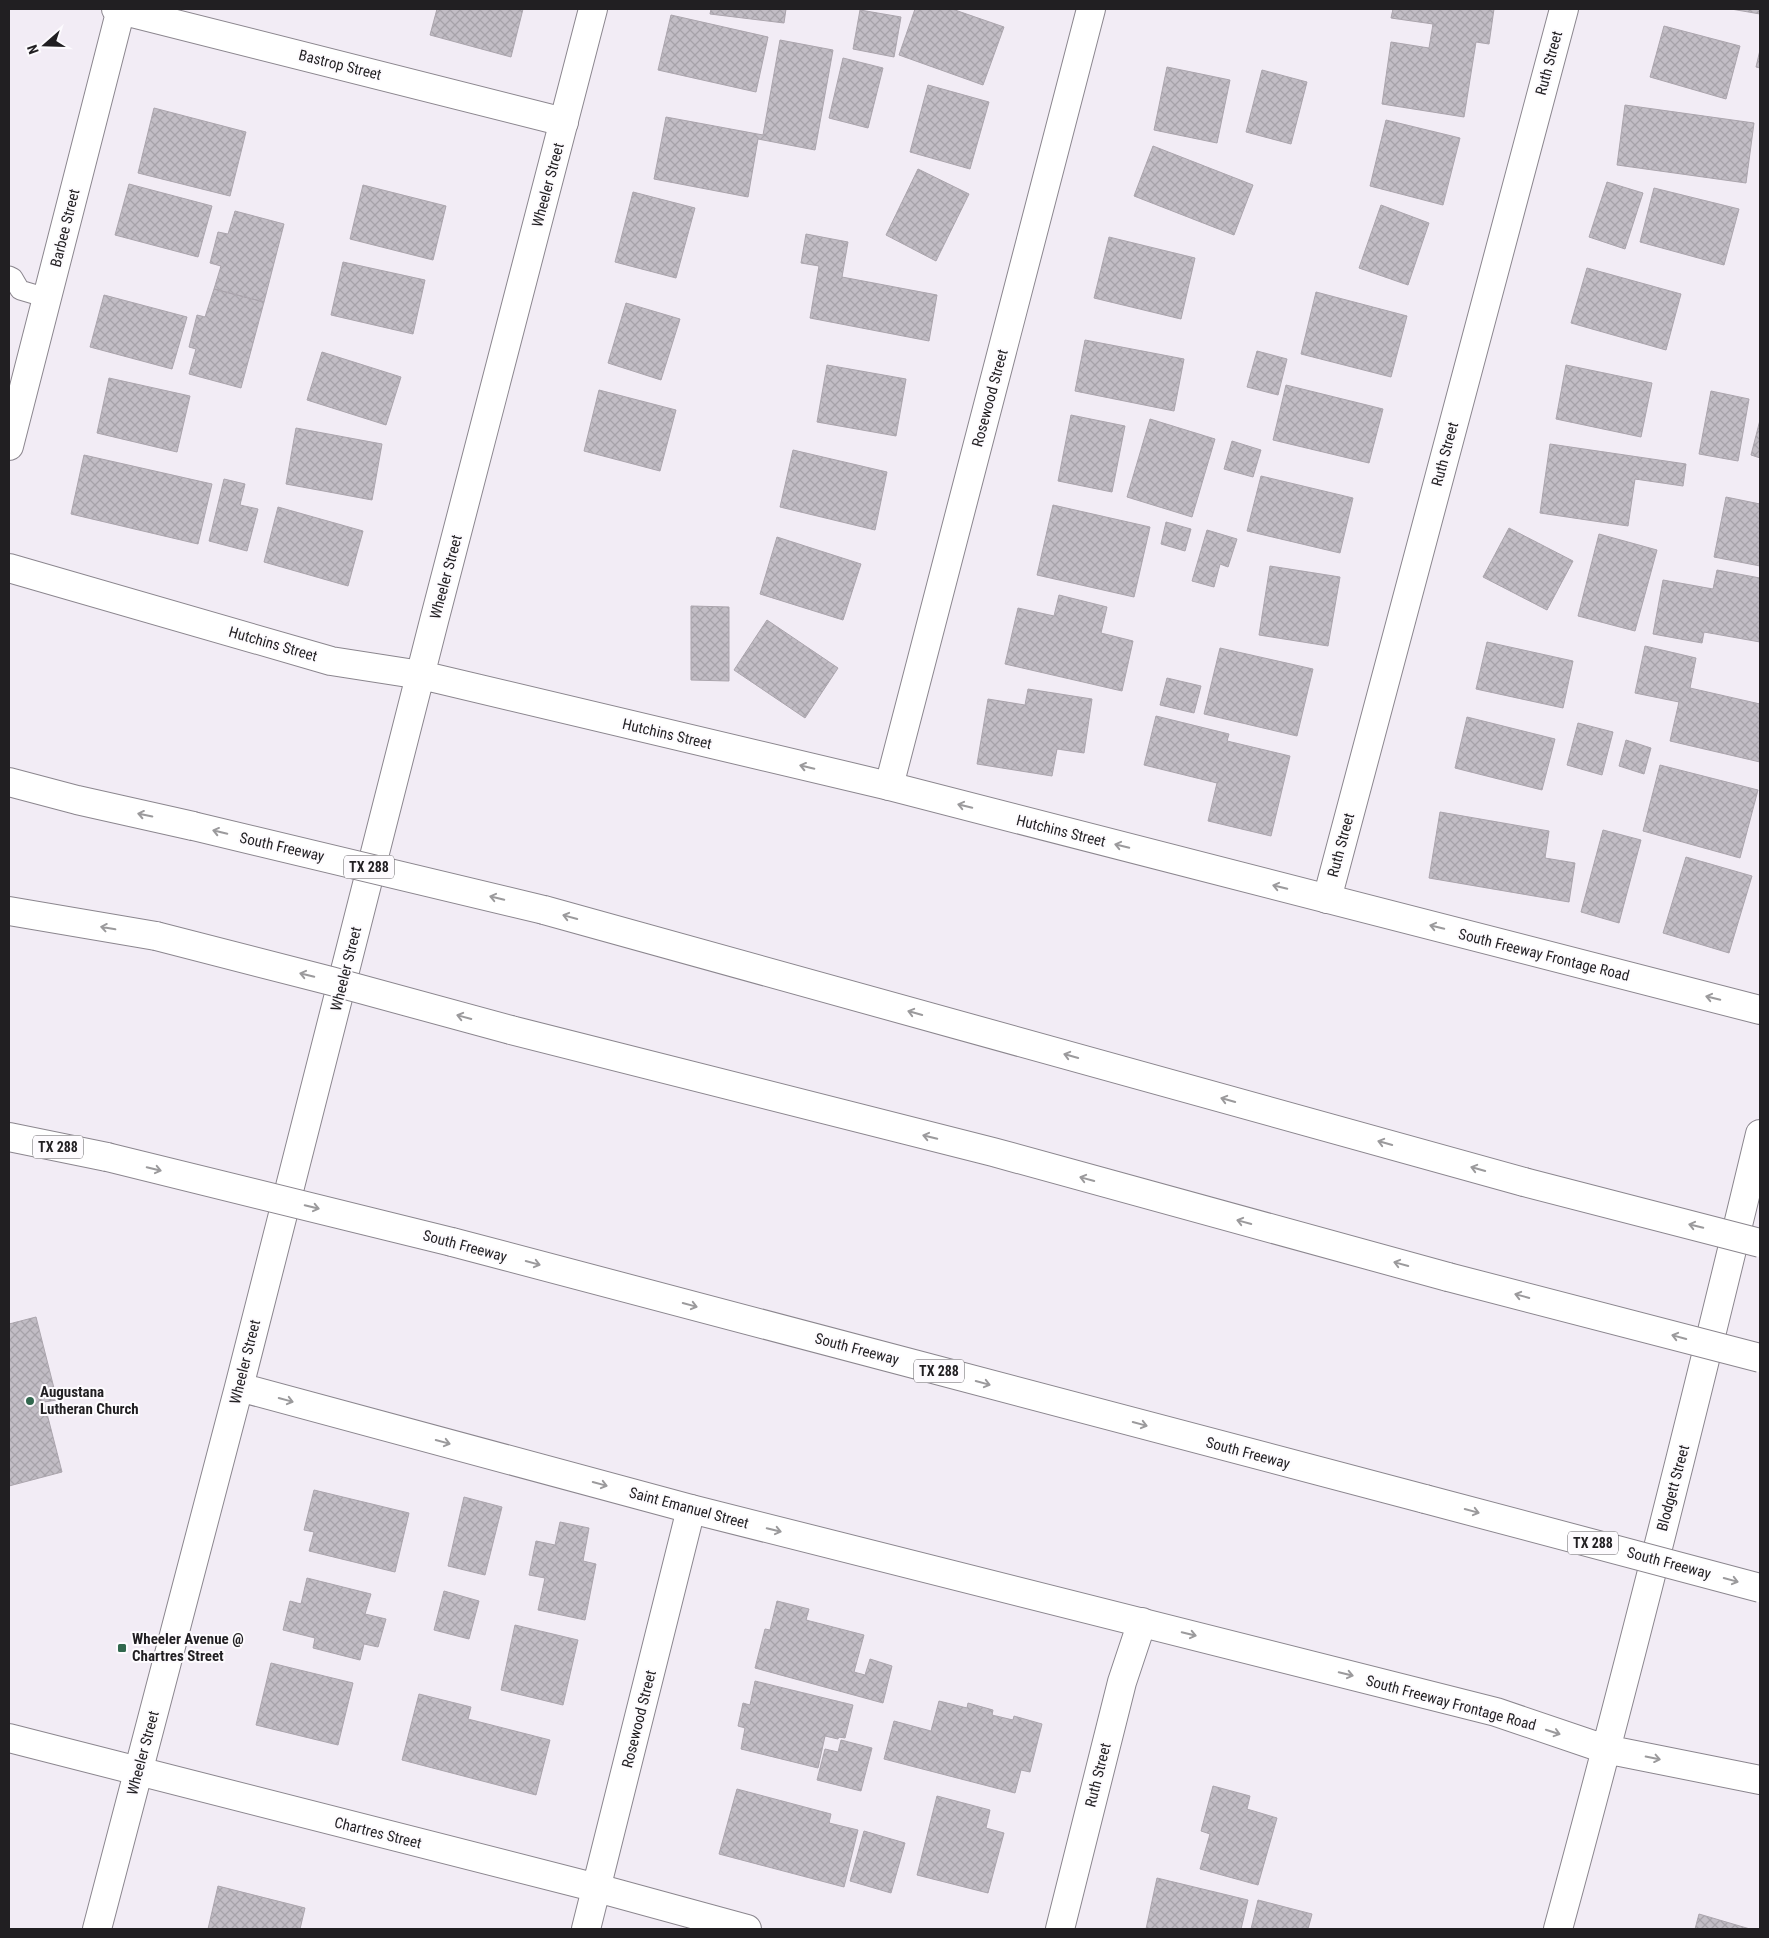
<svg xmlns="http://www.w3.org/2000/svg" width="1769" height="1938" font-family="'Roboto Condensed',sans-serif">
<defs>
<pattern id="building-cross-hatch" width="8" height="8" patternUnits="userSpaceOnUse" patternTransform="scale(1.25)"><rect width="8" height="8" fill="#c2bdc5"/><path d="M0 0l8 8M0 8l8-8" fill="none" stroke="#a6a2a9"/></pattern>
</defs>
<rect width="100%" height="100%" fill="#f2ecf5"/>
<path fill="url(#building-cross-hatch)" stroke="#aba5ad" d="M437 9H523L511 57 430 35Z
M711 9H786L784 23 710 14Z
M915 9H952L1004 27 983 85 899 55Z
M1393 9H1494L1489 44 1476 42 1464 117 1382 104 1391 42 1429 48 1433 24 1391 18Z
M1731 9H1760V14Z
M860 10 901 17 894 57 853 49Z
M671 15 768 37 756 92 658 70Z
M1664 26 1740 46 1726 99 1650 77Z
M780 40 833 50 815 150 758 139 748 197 654 179 666 117 763 135Z
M1760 50V68L1756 67Z
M843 58 883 68 868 128 829 118Z
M1167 67 1230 80 1217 143 1154 130Z
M1262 70 1307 82 1291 144 1246 132Z
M928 85 989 102 970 169 910 152Z
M1625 105 1754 123 1746 183 1617 165Z
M154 108 246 132 230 196 138 173Z
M1386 120 1460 138 1443 205 1370 186Z
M1153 146 1253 185 1234 235 1134 196Z
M918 169 969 194 936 261 886 235Z
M1607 182 1643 193 1625 249 1589 237Z
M129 184 212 206 198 257 115 235Z
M363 185 446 206 433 260 350 239Z
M1654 188 1739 209 1724 265 1640 242Z
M633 192 695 208 676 278 615 262Z
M1381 205 1429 223 1408 285 1359 268Z
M235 211 284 224 264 302 214 289 221 266 210 263 218 232 228 234Z
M806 234 848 242 842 277 937 295 929 341 810 318 819 266 801 263Z
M1109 237 1195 258 1181 319 1094 298Z
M343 262 425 280 413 334 331 315Z
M1587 268 1681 294 1666 350 1571 323Z
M214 289 264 302 241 388 189 374 196 349 189 347 197 315 205 317Z
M1316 292 1407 316 1391 377 1301 354Z
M104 295 187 317 172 369 90 347Z
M626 303 680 319 661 380 608 363Z
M1085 340 1184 359 1174 411 1075 391Z
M1257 351 1287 359 1278 395 1247 387Z
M322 352 401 377 386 425 307 400Z
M827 365 906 379 896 436 817 422Z
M1566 365 1652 383 1641 437 1556 419Z
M109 378 190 396 177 452 97 433Z
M1286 385 1383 409 1369 463 1273 440Z
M599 390 676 410 660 471 584 451Z
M1711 391 1749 399 1738 461 1699 454Z
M1071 415 1125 426 1112 492 1058 481Z
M1150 419 1215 439 1192 517 1127 497Z
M1760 420V458L1751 455Z
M296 428 382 444 372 500 286 484Z
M1232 441 1261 450 1253 477 1224 469Z
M1550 444 1686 464 1683 486 1635 479 1628 526 1540 513Z
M793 450 887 472 875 530 780 507Z
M84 455 212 484 198 544 71 514Z
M1261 476 1353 498 1340 553 1247 531Z
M224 479 245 484 240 505 258 509 247 551 209 541Z
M1726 497 1760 504V566L1714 557Z
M1053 505 1150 527 1134 597 1037 575Z
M278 507 363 531 348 586 264 562Z
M1166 522 1191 529 1185 551 1161 544Z
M1509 528 1573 561 1547 610 1483 577Z
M1207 530 1237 539 1228 567 1220 564 1214 587 1192 581Z
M1599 534 1657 550 1635 631 1578 616Z
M777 537 861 564 843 620 760 594Z
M1270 566 1340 577 1328 646 1259 635Z
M1717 570 1760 578V642L1704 632 1702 643 1653 634 1663 580 1713 589Z
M1059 595 1107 607 1101 633 1133 641 1122 691 1005 664 1018 608 1054 616Z
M691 606 729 607V681L691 680Z
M767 620 838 668 805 718 734 670Z
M1487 642 1573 661 1563 708 1476 689Z
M1645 646 1696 658 1690 688 1760 704V762L1670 741 1679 702 1635 693Z
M1220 648 1313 669 1297 736 1204 714Z
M1167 678 1201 686 1194 713 1160 705Z
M1028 689 1092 699 1084 753 1057 749 1052 776 977 764 988 699 1025 705Z
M1156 716 1229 734 1227 741 1290 756 1271 836 1208 821 1217 783 1144 765Z
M1467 717 1555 739 1542 790 1455 768Z
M1578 723 1613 732 1602 775 1567 765Z
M1626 740 1651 748 1644 774 1619 766Z
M1660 765 1758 790 1740 858 1643 831Z
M1440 812 1549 831 1545 858 1575 863 1569 902 1429 878Z
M1603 830 1641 840 1619 923 1581 912Z
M1686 857 1752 876 1729 953 1663 933Z
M36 1317 57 1400 44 1402 62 1472 9 1486V1324Z
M314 1490 409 1513 395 1572 309 1551 314 1532 304 1530Z
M464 1497 502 1507 485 1575 448 1566Z
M560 1522 589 1528 583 1561 596 1564 585 1620 538 1610 545 1578 529 1575 536 1541 555 1545Z
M307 1578 371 1594 365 1614 386 1619 378 1647 364 1644 360 1660 313 1648 315 1638 283 1630 290 1601 301 1604Z
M444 1591 479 1601 469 1639 434 1630Z
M777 1601 809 1609 806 1620 864 1635 854 1672 865 1675 870 1659 892 1666 883 1703 755 1668 765 1629 770 1630Z
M515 1625 578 1640 563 1705 501 1690Z
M271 1663 353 1683 338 1745 256 1725Z
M755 1681 853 1705 845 1738 839 1737 838 1739 825 1736 818 1768 741 1749 745 1728 738 1726 743 1703 750 1705Z
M419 1694 471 1707 468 1719 550 1740 536 1795 402 1760Z
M939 1701 967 1708 968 1703 993 1710 992 1715 1013 1720 1014 1716 1042 1724 1030 1772 1021 1770 1015 1793 884 1759 894 1721 931 1731Z
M841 1740 872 1748 861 1791 817 1780 825 1749 838 1752Z
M1213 1786 1250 1796 1247 1809 1277 1818 1258 1885 1200 1869 1210 1834 1201 1831Z
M737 1789 831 1814 829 1823 858 1830 844 1887 719 1854Z
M937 1796 990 1810 986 1828 1004 1833 988 1893 917 1875Z
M864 1831 905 1843 891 1893 850 1881Z
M1157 1878 1248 1900 1241 1929H1146Z
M218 1886 305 1908 300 1929H208Z
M1258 1900 1312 1914 1308 1929H1251Z
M1699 1914 1750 1929H1695Z"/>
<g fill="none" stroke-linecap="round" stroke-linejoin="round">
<defs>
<path id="lane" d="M9 276 13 278 20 290 47 298"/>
<path id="street" d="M116 9 564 122
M9 446 121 9
M9 568 331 661 421 675
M889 786 1091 9
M1327 899 1564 9
M9 1738 597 1888 747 1929
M586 1929 691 1509
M1060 1929 1122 1682 1142 1622"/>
<path id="secondary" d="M421 675 889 786 1760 1010
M239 1387 691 1509 1496 1712 1605 1749 1760 1780
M97 1929 239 1387 434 621 593 9
M1558 1929C1630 1665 1696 1400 1760 1134"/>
<path id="highway" d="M9 782 77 800 193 826
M544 910 1524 1182
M9 911 156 936
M511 1030 993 1152 1448 1277
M9 1137 107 1157
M452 1242 1425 1499"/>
</defs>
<use href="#lane" stroke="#8b868e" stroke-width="21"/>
<use href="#street" stroke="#8b868e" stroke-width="30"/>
<use href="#secondary" stroke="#8b868e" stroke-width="30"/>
<use href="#highway" stroke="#8b868e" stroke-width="30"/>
<use href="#lane" stroke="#fff" stroke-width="19"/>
<use href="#street" stroke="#fff" stroke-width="28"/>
<use href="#secondary" stroke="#fff" stroke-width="28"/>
<use href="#highway" stroke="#fff" stroke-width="28"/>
<defs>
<path id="highway-bridge" d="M193 826 544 910
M156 936 331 981 511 1030
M107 1157 452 1242
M1524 1182 1760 1243
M1448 1277 1760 1358
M1425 1499 1760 1588"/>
</defs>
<use href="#highway-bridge" stroke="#8b868e" stroke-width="30" stroke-linecap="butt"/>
<use href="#highway-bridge" stroke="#fff" stroke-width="28"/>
</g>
<defs><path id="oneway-shaft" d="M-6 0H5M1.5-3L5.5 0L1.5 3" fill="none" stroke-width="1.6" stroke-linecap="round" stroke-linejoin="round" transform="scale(1.25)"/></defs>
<g stroke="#9b9a9c">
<use href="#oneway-shaft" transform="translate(807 767) rotate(-167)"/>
<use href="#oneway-shaft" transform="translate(965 806) rotate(-166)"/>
<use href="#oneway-shaft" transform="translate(145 815) rotate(-168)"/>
<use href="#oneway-shaft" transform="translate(220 832) rotate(-167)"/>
<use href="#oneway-shaft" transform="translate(1122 846) rotate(-166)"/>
<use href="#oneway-shaft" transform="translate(1280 887) rotate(-166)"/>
<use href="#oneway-shaft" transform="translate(497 898) rotate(-166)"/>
<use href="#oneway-shaft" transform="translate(570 917) rotate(-165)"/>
<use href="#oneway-shaft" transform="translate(1437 927) rotate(-166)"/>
<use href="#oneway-shaft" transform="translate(108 928) rotate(-170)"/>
<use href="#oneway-shaft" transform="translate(307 975) rotate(-166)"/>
<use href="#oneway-shaft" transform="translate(1713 998) rotate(-166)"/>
<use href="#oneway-shaft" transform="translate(915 1013) rotate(-164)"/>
<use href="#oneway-shaft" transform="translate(464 1017) rotate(-165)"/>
<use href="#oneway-shaft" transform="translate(1071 1056) rotate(-164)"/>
<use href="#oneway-shaft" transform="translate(1228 1100) rotate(-164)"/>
<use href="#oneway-shaft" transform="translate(930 1137) rotate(-166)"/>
<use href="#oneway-shaft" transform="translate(1385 1143) rotate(-164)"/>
<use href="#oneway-shaft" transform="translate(154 1169) rotate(14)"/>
<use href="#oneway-shaft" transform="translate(1478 1169) rotate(-164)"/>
<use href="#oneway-shaft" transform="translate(1087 1179) rotate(-165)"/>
<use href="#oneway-shaft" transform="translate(312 1207) rotate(14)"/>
<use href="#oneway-shaft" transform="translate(1244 1222) rotate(-165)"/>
<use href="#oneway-shaft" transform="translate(1696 1226) rotate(-166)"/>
<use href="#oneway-shaft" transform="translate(533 1263) rotate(15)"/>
<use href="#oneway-shaft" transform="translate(1401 1264) rotate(-165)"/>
<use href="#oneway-shaft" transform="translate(1522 1296) rotate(-165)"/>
<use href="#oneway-shaft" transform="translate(690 1305) rotate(15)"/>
<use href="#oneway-shaft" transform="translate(1679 1337) rotate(-165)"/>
<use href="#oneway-shaft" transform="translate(983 1383) rotate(15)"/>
<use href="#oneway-shaft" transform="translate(286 1400) rotate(15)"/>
<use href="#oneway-shaft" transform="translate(1140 1424) rotate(15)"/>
<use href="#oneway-shaft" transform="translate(443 1442) rotate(15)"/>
<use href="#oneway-shaft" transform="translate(600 1484) rotate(15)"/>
<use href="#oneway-shaft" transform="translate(1472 1511) rotate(15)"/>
<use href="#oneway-shaft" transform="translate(774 1530) rotate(14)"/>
<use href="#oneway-shaft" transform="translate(1731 1580) rotate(15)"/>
<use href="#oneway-shaft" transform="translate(1189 1634) rotate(14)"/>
<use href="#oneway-shaft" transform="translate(1346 1674) rotate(14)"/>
<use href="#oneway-shaft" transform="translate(1553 1732) rotate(18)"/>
<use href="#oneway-shaft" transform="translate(1653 1758) rotate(11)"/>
</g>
<g fill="#31674e" stroke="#fdfbfe" stroke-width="2">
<circle cx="30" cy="1401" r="5"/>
<rect x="117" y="1643" width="10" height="10" rx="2.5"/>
</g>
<g text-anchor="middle" stroke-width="4" stroke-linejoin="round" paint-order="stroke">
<g fill="#fdfbfe" stroke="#636164" stroke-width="1">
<rect x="344" y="855.5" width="50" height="23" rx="4"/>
<rect x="33" y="1135.5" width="50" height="23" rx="4"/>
<rect x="914" y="1359.5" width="50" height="23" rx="4"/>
<rect x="1568" y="1531.5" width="50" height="23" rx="4"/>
</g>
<g font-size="14" font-weight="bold" fill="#211f22">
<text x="369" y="872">TX 288</text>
<text x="58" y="1152">TX 288</text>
<text x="939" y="1376">TX 288</text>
<text x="1593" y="1548">TX 288</text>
</g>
<g font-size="15" fill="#211f22" stroke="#fdfbfe">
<text transform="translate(1549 63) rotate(-75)" y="5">Ruth Street</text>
<text transform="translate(340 65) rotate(14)" y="5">Bastrop Street</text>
<text transform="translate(548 185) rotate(-75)" y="5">Wheeler Street</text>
<text transform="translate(65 228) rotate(-76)" y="5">Barbee Street</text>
<text transform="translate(990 398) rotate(-75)" y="5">Rosewood Street</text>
<text transform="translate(1445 454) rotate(-75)" y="5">Ruth Street</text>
<text transform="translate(446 577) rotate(-75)" y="5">Wheeler Street</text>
<text transform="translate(273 644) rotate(16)" y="5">Hutchins Street</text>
<text transform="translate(667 734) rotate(13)" y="5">Hutchins Street</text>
<text transform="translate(1061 831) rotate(14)" y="5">Hutchins Street</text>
<text transform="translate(1341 845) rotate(-75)" y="5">Ruth Street</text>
<text transform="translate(282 847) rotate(13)" y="5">South Freeway</text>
<text transform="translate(1544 955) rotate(14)" y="5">South Freeway Frontage Road</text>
<text transform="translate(346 969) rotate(-76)" y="5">Wheeler Street</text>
<text transform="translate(465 1246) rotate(15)" y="5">South Freeway</text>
<text transform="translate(857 1349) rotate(15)" y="5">South Freeway</text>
<text transform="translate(245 1362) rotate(-76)" y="5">Wheeler Street</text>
<text transform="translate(1248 1453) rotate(15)" y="5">South Freeway</text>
<text transform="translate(1673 1488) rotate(-75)" y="5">Blodgett Street</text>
<text transform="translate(689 1508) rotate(15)" y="5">Saint Emanuel Street</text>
<text transform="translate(1669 1563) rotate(15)" y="5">South Freeway</text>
<text transform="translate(1451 1703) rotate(15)" y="5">South Freeway Frontage Road</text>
<text transform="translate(639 1719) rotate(-76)" y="5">Rosewood Street</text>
<text transform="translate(143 1753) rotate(-75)" y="5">Wheeler Street</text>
<text transform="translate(1098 1775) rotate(-76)" y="5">Ruth Street</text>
<text transform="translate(378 1833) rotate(14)" y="5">Chartres Street</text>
</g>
<g font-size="15" font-weight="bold" fill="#211f22" stroke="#fdfbfe" text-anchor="start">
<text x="40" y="1397">Augustana<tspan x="40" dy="17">Lutheran Church</tspan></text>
<text x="132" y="1644">Wheeler Avenue @<tspan x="132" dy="17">Chartres Street</tspan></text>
</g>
</g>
<rect width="1769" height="1938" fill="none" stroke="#211f22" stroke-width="20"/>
<g transform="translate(45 45) rotate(250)" stroke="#fdfbfe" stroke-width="4" paint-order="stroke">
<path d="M0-4L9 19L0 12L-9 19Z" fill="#211f22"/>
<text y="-8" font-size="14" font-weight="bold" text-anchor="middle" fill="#211f22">N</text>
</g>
</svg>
